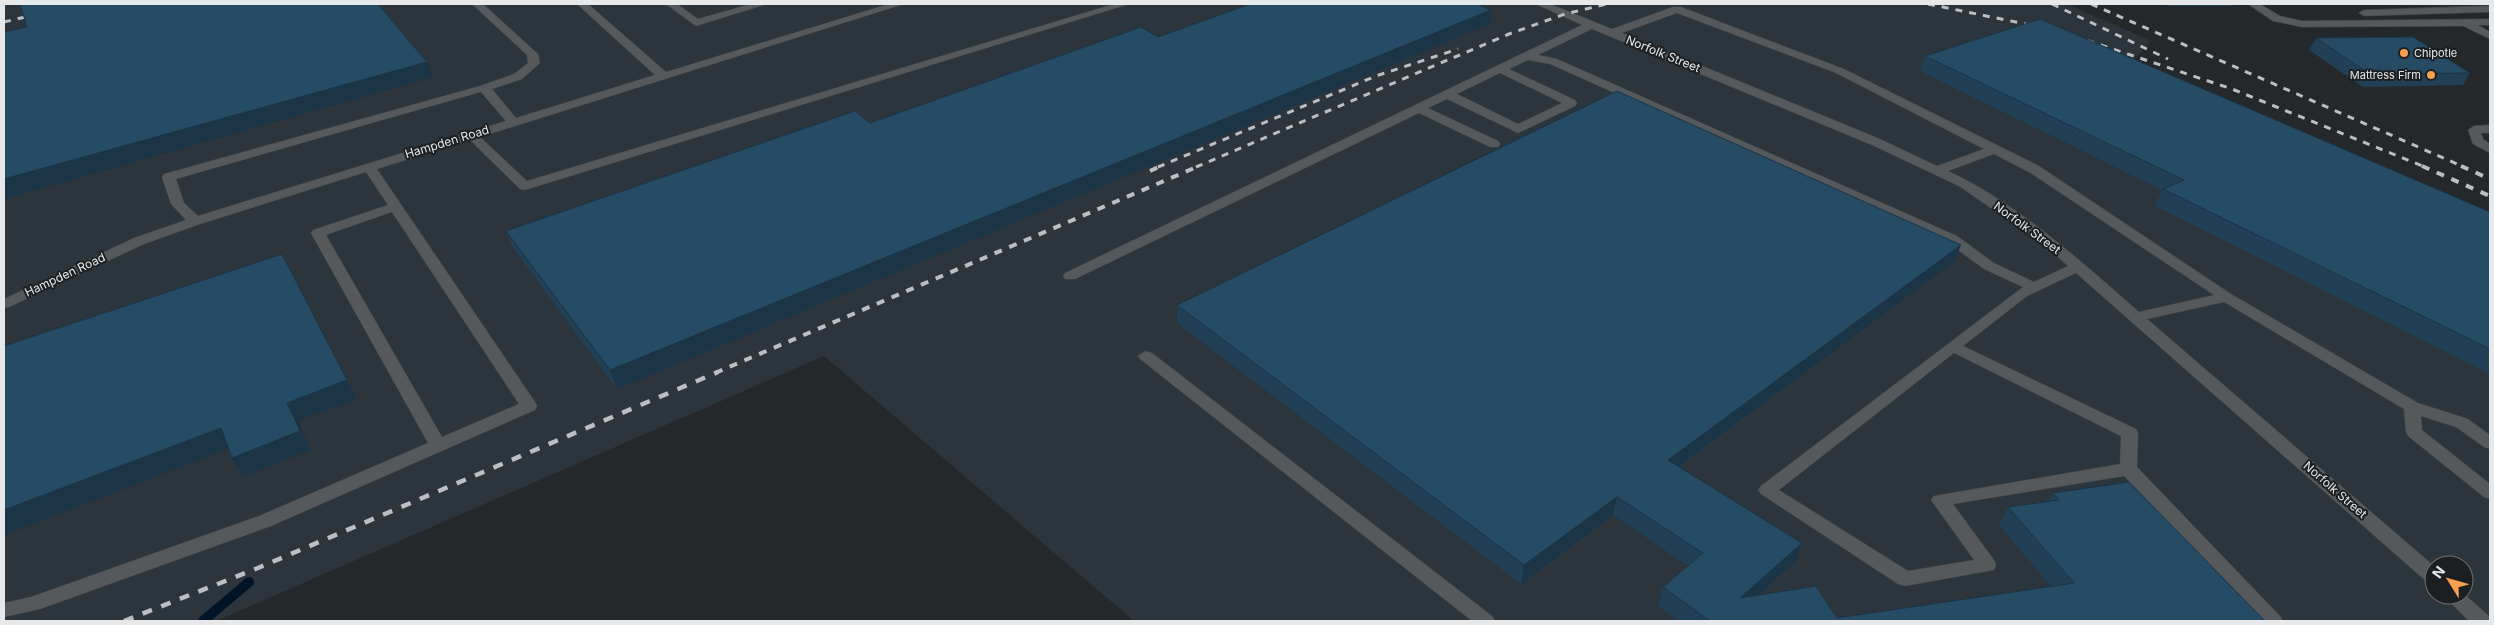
<svg xmlns="http://www.w3.org/2000/svg" width="2494" height="625" font-family="Inter,sans-serif">
<rect width="100%" height="100%" fill="#25282b"/>
<path fill="#2c353b" fill-rule="evenodd" d="M4 4H2067L2151 41 2133 60 2490 218V621H1134L824 356 216 621H4ZM2434 565H2464V595H2434Z"/>
<g fill="none" stroke-linecap="round" stroke-linejoin="round">
<path stroke="#001425" stroke-width="10" d="M203 621 249 582"/>
<defs>
<path id="minor" d="M472 4H483L538 54 540 63 522 79 492 89 516 118 655 75 577 4H588L666 72 889 4H904L480 137 527 181 1114 4H1129L525 190 520 189 470 140 377 169 535 402 537 406 535 410 271 526 40 609 4 617V603L31 597 259 516 428 443 311 233 313 230 388 205 366 172 200 224 144 244 9 307 4 308V299L134 238 186 220 171 204 162 177 164 174 480 86 514 74 528 63 527 55ZM481 92 506 121 198 216 184 203 176 179ZM392 212 519 404 442 437 326 235Z
M666 4H677L698 19 751 4H767L696 26Z
M1536 4H1550L1612 29 1673 7H1681L1844 69 2039 166 2231 294 2418 403 2468 419 2490 435V449L2484 447 2456 427 2421 416 2422 430 2490 484V499L2484 497 2408 436 2406 432 2404 409 2224 302 2147 319 2434 566V584L2427 582 2076 273 2027 296 1963 346 2136 429 2138 433 2137 467 2280 616 2283 621H2261L2124 476 1953 504 1994 560 1996 565 1994 570 1905 586 1898 584 1761 494 1758 490 1761 486 2023 287 1984 269 1947 242 1550 64 1528 60 1509 69 1575 100 1577 103 1575 106 1518 133 1447 99 1428 108 1498 141 1500 144 1498 147H1490L1419 113 1075 279H1065L1063 276 1065 273 1582 25ZM1677 13 1836 73 1984 149 1937 166 1880 139 1622 33ZM1592 29 1872 145 1959 186 2047 247 2068 266 2034 282 1994 263 1957 236 1557 59 1538 55ZM1500 73 1562 103 1518 124 1457 94ZM1994 154 2029 172 2214 295 2139 312C2082 262 2017 203 1948 171ZM1954 353 2121 436 2120 464 1934 496 1931 500 1934 504 1974 560 1908 571 1779 490Z
M2248 4H2260L2280 16 2302 21 2490 19V25H2478L2490 32V39L2463 26 2302 27 2273 21Z
M2490 6V12L2364 16 2359 13 2364 10Z
M2490 125V133H2481L2483 139 2490 144V153L2473 144 2468 130 2474 126Z
M1146 351 1152 353 1492 616 1495 621H1472L1140 359 1138 356Z
M2464 594 2489 616 2490 621H2469L2443 595Z"/>
</defs>
<use href="#minor" stroke="#424547" stroke-width="1"/>
<use href="#minor" fill="#55595b" fill-rule="evenodd"/>
<path stroke="#bcbec1" stroke-width="3" stroke-dasharray="7 7" stroke-linecap="butt" d="M1928 4 2040 27
M2052 4 2168 59
M2091 4 2464 167
M4 22 38 14
M2074 36 2232 89 2425 167
M1158 167 1376 76 1458 49
M1196 167 1509 34 1565 14 1607 4"/>
<path stroke="#bcbec1" stroke-width="4" stroke-dasharray="8 8" stroke-linecap="butt" d="M2422 166 2490 196
M2461 166 2490 179
M1150 171 1161 166
M715 373 1199 166"/>
<path stroke="#bcbec1" stroke-width="4.5" stroke-dasharray="10 10" stroke-linecap="butt" d="M124 621 258 568 718 372"/>
</g>
<path fill="#214056" d="M2164 4H2234L2233 6H2168Z
M1489 24 617 389 513 248 506 231 1158 37Z
M2316 38 2470 73 2463 85 2363 87 2309 50Z
M1925 56 2490 212V374L2155 206 2162 190 1920 71Z
M1954 262 1679 467 1802 543 1795 562 1759 595 1837 618 2051 586 1999 525 2008 507 2049 501 2053 493 2265 621H1679L1658 606 1663 587 1688 566 1613 515 1521 584 1177 323V305Z"/>
<path fill="#1b3446" d="M1491 10 1489 24 617 389 610 370Z
M427 62 433 77 4 199V179Z
M1961 245 1954 262 1663 478 1668 460Z
M347 380 356 399 298 421 311 450 244 476 232 458 287 403Z
M221 428 232 447 4 535V510Z
M1617 497 1613 515 1521 584 1524 565Z
M1802 543 1795 562 1734 617 1740 598Z"/>
<path fill="#264b64" stroke="#1b3446" d="M20 4H378L427 62 4 179V32L27 27Z
M1250 4H1477L1491 10 610 370 506 231 855 111 870 123 1141 27 1158 37Z
M2040 19 2490 212V349L2163 189 2184 180 1925 56Z
M2413 37 2470 73 2370 74 2316 38Z
M1617 91 1961 245 1668 460 1802 543 1740 598 1816 586 1837 618 2074 583 2008 507 2059 500 2053 493 2129 482 2265 621H1710L1663 587 1703 553 1617 497 1524 565 1177 305Z
M282 254 347 380 287 403 300 431 232 458 221 428 4 510V346Z"/>
<g fill="#fa9f4e" stroke="#1c1f21" stroke-width="2">
<circle cx="2404" cy="53" r="5"/>
<circle cx="2431" cy="75" r="5"/>
</g>
<g text-anchor="middle" stroke-width="4" stroke-linejoin="round" paint-order="stroke">
<g font-size="11" fill="#e6e8ea" stroke="#1c1f21" text-anchor="start">
<text x="2414" y="57">Chipotle</text>
<text x="2421" y="79" text-anchor="end">Mattress Firm</text>
</g>
<g font-size="12" fill="#e6e8ea" stroke="#1c1f21">
<text transform="translate(1663 54) rotate(22)" y="4">Norfolk Street</text>
<text transform="translate(447 142) rotate(-17)" y="4">Hampden Road</text>
<text transform="translate(2027 228) rotate(36)" y="4">Norfolk Street</text>
<text transform="translate(65 275) rotate(-25)" y="4">Hampden Road</text>
<text transform="translate(2335 490) rotate(41)" y="4">Norfolk Street</text>
</g>
</g>
<rect width="2494" height="625" fill="none" stroke="#e6e8ea" stroke-width="10"/>
<g transform="translate(2449 580) rotate(307)"><circle r="24" fill="#1c1f21" stroke="#6d6f71"/>
<path d="M0-4L9 19L0 12L-9 19Z" fill="#fa9f4e"/>
<text y="-8" font-size="14" font-weight="bold" text-anchor="middle" fill="#e6e8ea">N</text>
</g>
</svg>
